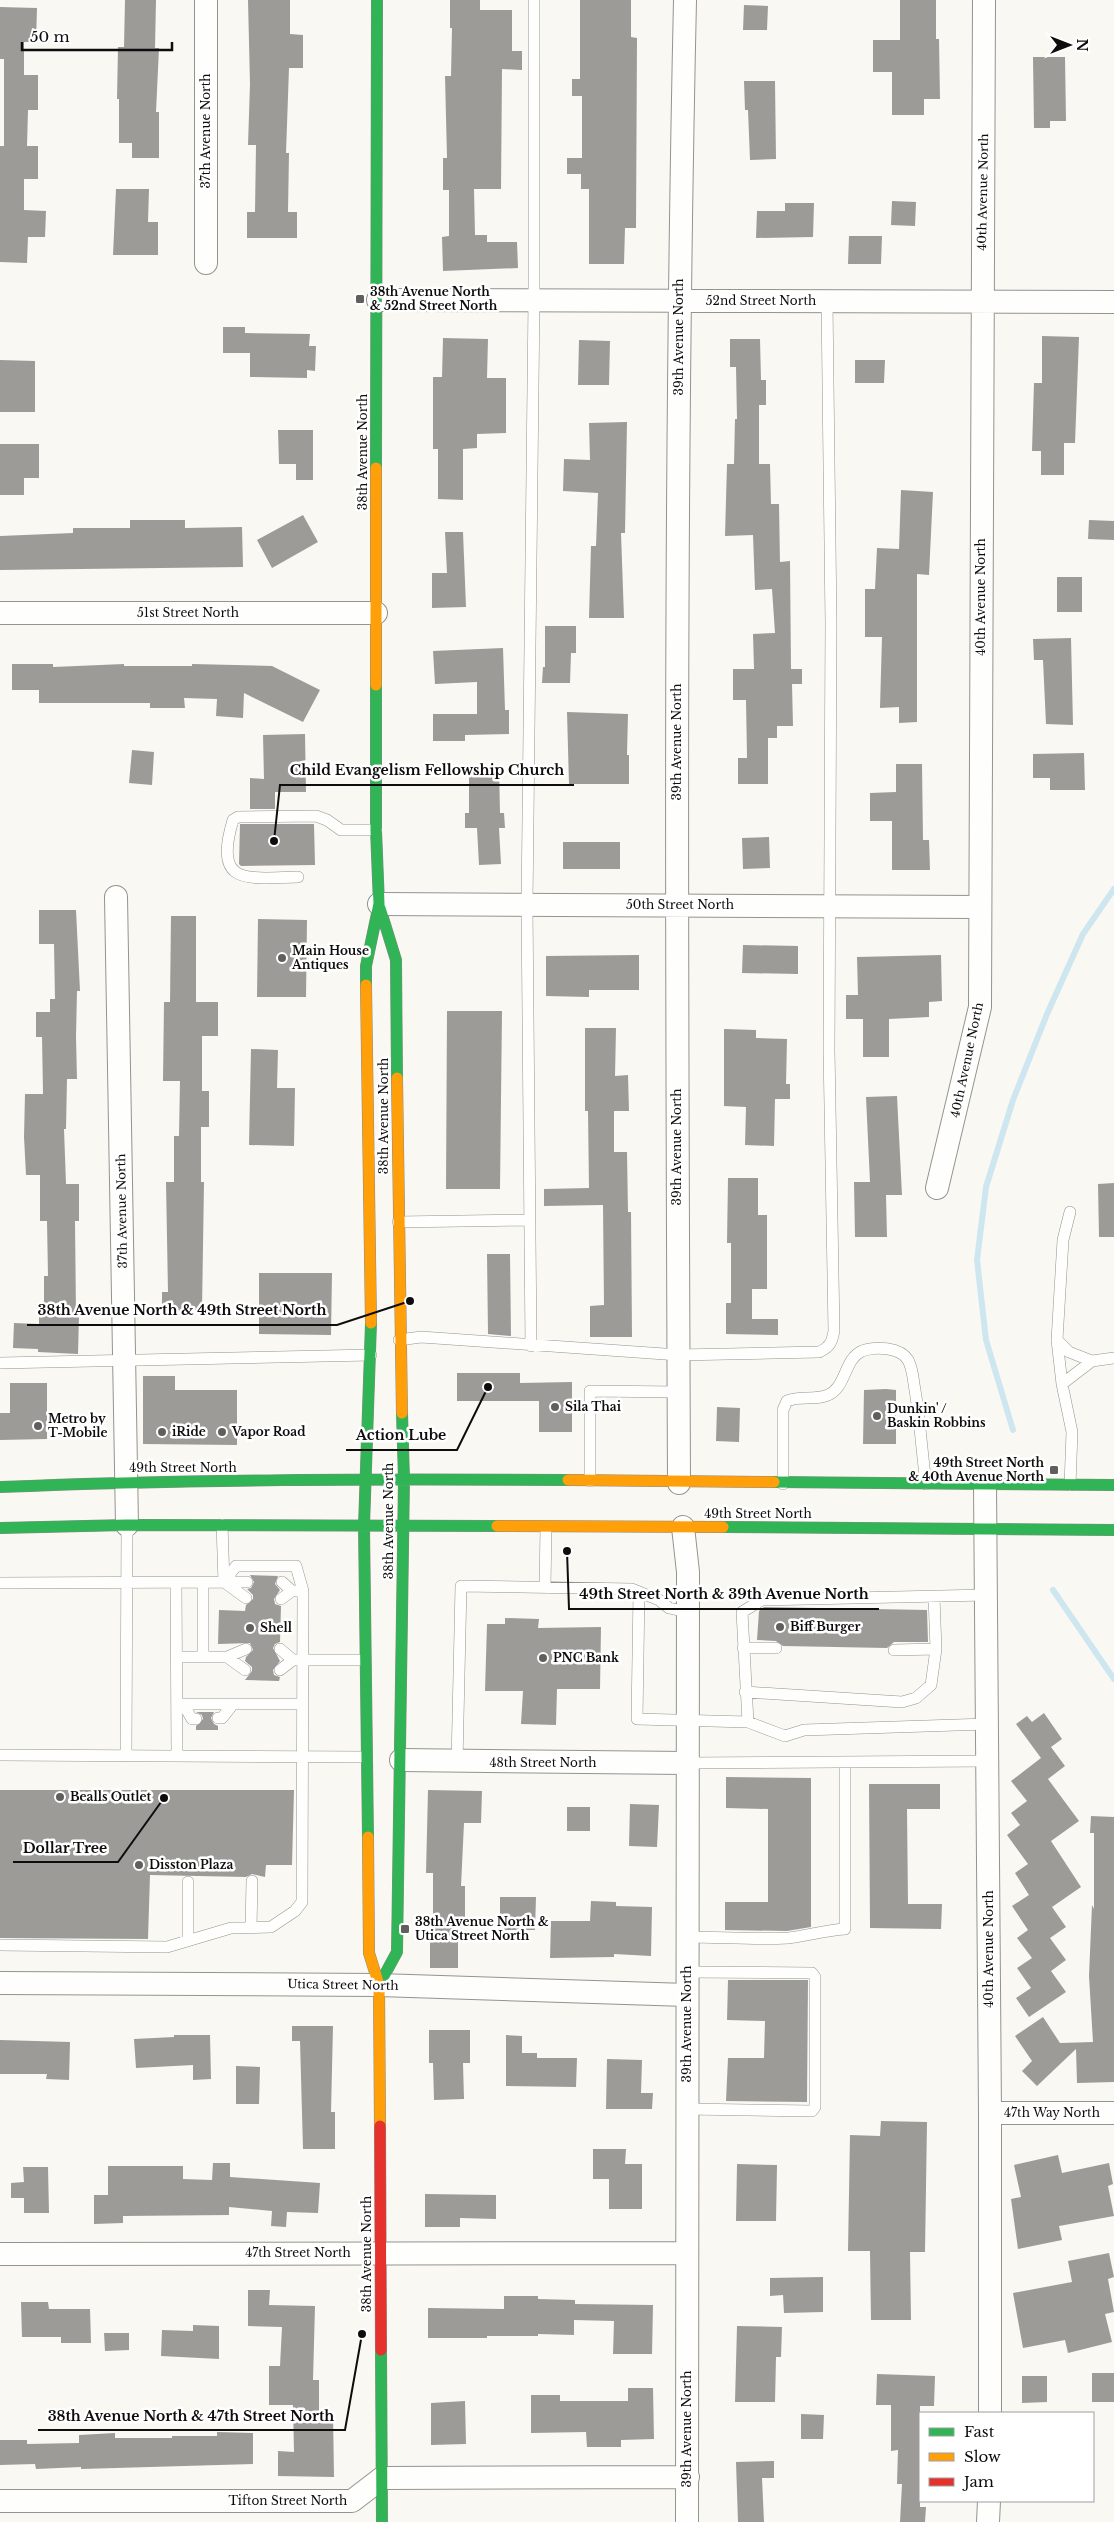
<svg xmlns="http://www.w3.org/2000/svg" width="1114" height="2522" font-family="'Libre Baskerville',serif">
<rect width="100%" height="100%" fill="#faf8f2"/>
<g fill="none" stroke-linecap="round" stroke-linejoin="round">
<path stroke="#cee6ef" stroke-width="6" d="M1013 1430 986 1340 977 1260 986 1187 1013 1100 1047 1014 1083 934 1114 889
M1053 1590 1114 1679"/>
</g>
<path fill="#9d9b98" d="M125 0H156L155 48H159L156 112H159V158H132V143H119V99H117L118 47H124Z
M248 0H290V34L303 35V68H289L286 153H289L288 212H297V238H247V212H255L256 145H248L250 84Z
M450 0H480V10H512V51H522V70L502 69 501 189H474L475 235H487V242H517L518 268 443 271 442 237 449 236V190H443V158H447L445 76H451L452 28H450Z
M580 0H631V37L637 38 636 228H625L624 264H589V189H581V174H567V158H582V96H572V79H580Z
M900 0H936V39H939L940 99H924V115H892V72H873V40H900Z
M744 5 768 6 767 30H743Z
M0 7 37 8 36 42H24V75H38V110H28L27 146H38V179H24V210L46 211 45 237H28L27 263 0 262V146H4V59H0Z
M1033 57H1065L1066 121H1050V128H1034Z
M744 81H775L776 159 750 160 748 110H745Z
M116 189H149L148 222H158V255H113Z
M892 201 916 202 915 226 891 225Z
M785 203H814L813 237 756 238 757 211H785Z
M849 236H882L881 264H848Z
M223 327H245V333L310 334 309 346H316L315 371 307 370V378L250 377V353H223Z
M1042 336 1079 337 1075 443H1064V475H1041V451H1032L1034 383H1042Z
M443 338 488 339 487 378H506V433L477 434V448L463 449V500L438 499V449H433V377H442Z
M730 339H760L761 380H766V405H759V464H770L771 504H779L780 562 790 561 791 669H802V684H792L793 726H777V738H768V784H738V758H747L746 700H733V669H754L753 634 775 633 772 589 755 590 753 535 725 536 727 464H734L735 419H737L736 367H730Z
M579 340 610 341 609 385H578Z
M0 360 35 361V412H0Z
M855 360H885L884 383H855Z
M627 422 625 533H621L624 618H589L591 546H596L598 493 563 491 564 459 590 460 589 423Z
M278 430H313V480H296V464H279Z
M0 444H39V478H24V495H0Z
M901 490 933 492 929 575 917 574V722L899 723V707L880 708 882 637H865V589H875L877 548 899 549Z
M303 515 318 542 272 568 257 540Z
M130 520H185V528L242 527 243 567 0 570V536L73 533V528H130Z
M1089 520 1114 521V540L1088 539Z
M445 532H463L466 607 432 608V573H447Z
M1057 577H1082V612H1057Z
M545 626H576V653H571L570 683H542L543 667H545Z
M1071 638 1073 725 1046 724 1043 660H1034L1033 639Z
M503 648 505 710H509V734L465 735V741H433V714H477V682L435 684 433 651Z
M12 664H53V667L124 664V666H192V664L272 666 320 690 303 722 244 693 243 718 216 716 217 699 184 698 185 708H150V703H39V690H12Z
M567 712 628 714 627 755H629V784H569Z
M305 734 306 792H275V809H250V778L264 779 263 735Z
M132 750 154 752 152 785 129 783Z
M1084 753 1085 790H1050V778H1033V754Z
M896 764H922L923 840H929L930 870H892V821H870V793L896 792Z
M469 766H499L500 813H504L505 828H499L501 864 479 865 477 828H465V813H469Z
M240 824H314L315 865 241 866 239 864Z
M769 837 770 868 743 869 742 838Z
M563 842H620V869H563Z
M39 910H76L80 991H77L76 1037 77 1079H67L66 1129H64L66 1184H79V1221H75L76 1316H79L78 1354 38 1352V1349L13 1348 14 1323 39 1324V1315H44V1276H48L47 1221H40V1175H26L24 1137 25 1094H43L42 1037H36V1012H50V999H55L54 944H39Z
M171 916H196V1002H218V1036H202V1091H209V1127H201V1182H204L202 1310 162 1311V1292H168L166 1182H174V1136H179L180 1081H163L164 1002H170Z
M258 919 307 920 306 997H257Z
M743 945 798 946V974L742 973Z
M639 955V990H589V997L546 996V956Z
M941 955 942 1001 929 1002V1017L889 1019V1057H863V1019H846V995H858L857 957Z
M447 1011H502L500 1189H446Z
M585 1028H616L615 1076 628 1075 629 1111H614V1152H627L628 1212H631L632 1337H590V1306L604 1305 603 1205 544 1206V1189L589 1188 588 1111H585Z
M724 1029 756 1030V1038L787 1039 786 1084H790V1099H775L774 1146 745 1145 746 1107 724 1106Z
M251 1049 278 1050 277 1088H295L294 1146 249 1145Z
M897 1096 902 1195H886L887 1237H855L854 1182H870L866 1097Z
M728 1178H758V1215H767V1289H752V1319H778V1335L726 1334V1303H731V1243H727Z
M1114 1183V1237H1099L1098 1184Z
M487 1254H510L511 1336 488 1334Z
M259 1273H332L331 1335 259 1334Z
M457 1373H520V1383L572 1382V1432H539V1401H457Z
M143 1376H175V1390H237V1445L143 1444Z
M10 1383H47V1439L0 1440V1413H10Z
M886 1389 896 1390V1444H863L864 1390Z
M717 1407 740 1408 739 1442 716 1441Z
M250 1575 278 1576 275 1584 280 1590 274 1599 275 1604 281 1606 280 1642 275 1644 273 1648 280 1661 273 1670 274 1675 280 1677 279 1681 245 1680 252 1671V1667L245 1661 246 1657 253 1650 250 1643 218 1644 219 1610 245 1611 246 1605 253 1599V1595L247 1589 251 1588 254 1582Z
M764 1607 927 1610 928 1642H894L887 1648 783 1646 776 1641 757 1640 759 1611Z
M505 1618 539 1619 538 1628 601 1627 600 1689H557L556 1725 521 1724 523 1691H485L487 1624H505Z
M196 1712H214L211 1718 214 1724 218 1726V1730H196V1726L203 1719 202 1715Z
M1044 1713 1062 1739 1051 1747 1065 1766 1048 1779 1079 1821 1051 1841 1081 1887 1052 1907 1066 1927 1050 1938 1066 1960 1051 1971 1066 1992 1029 2017 1016 1998 1031 1988 1017 1968 1032 1958 1017 1938 1028 1930 1012 1906 1029 1895 1015 1873 1028 1864 1007 1835 1020 1825 1011 1813 1027 1801 1011 1781 1041 1758 1016 1724 1027 1716 1032 1722Z
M726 1777 811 1778V1927L787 1931 725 1930V1902H768V1809L726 1808Z
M869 1784H940V1809H907L908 1904H942L941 1929 870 1928Z
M0 1790H294L292 1865H266L265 1877 252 1874 246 1877 150 1875 148 1939 0 1938Z
M428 1790 482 1791 481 1823H464L461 1886H465V1924H458V1968H430V1935H433V1873H426Z
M630 1804 659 1805 657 1847 629 1846Z
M567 1807H590V1831H567Z
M1091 1816 1114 1817V2082L1077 2083 1076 2049 1037 2086 1022 2071 1032 2061 1015 2036 1043 2017 1060 2043 1093 2042 1089 1976 1092 1905 1094 1909V1833H1090Z
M500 1897H536L535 1930H500Z
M591 1901 616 1902V1906L652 1907 651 1956 614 1954V1957L550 1958 551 1921H590Z
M728 1980H808L807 2102 726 2101 728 2058H764L765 2021 727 2020Z
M292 2026H333L331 2112H335V2149H303L300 2041H292Z
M429 2030H470V2063H463L464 2099 434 2100 433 2063H429Z
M174 2035H210L211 2079 193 2080V2065L136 2068 134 2039 174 2037Z
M506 2035 522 2036V2053H537V2058H577L576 2087 506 2086Z
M0 2040 70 2042 69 2080 46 2079 47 2074H0Z
M607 2059 642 2060 641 2093H653L652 2109H606Z
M236 2066 260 2067 259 2104H236Z
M881 2121 927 2122 925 2252H910L911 2320H871L870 2251H848L850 2135 880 2136Z
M593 2149H626L625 2164H642V2209H609V2179H593Z
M1058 2155 1062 2173 1109 2163 1113 2184 1108 2186 1114 2216 1059 2226 1062 2240 1018 2249 1011 2199 1021 2197 1014 2165Z
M213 2163H230V2177L320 2183 318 2213 287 2212 286 2227 271 2226 272 2211 229 2207V2215L123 2216V2223L94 2224V2195H108V2166H183V2179L212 2180Z
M737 2164 777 2165 776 2221H736Z
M23 2167H48L49 2213H24V2198H11V2183L24 2182Z
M425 2194 496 2195V2219L460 2218V2227H425Z
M1109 2253 1114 2277 1108 2279 1114 2312 1105 2314 1112 2342 1068 2353 1065 2340 1023 2348 1013 2293 1072 2282 1068 2261Z
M823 2277V2312L784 2313 783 2295 770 2296V2278Z
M248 2290H270L269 2305 315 2306 313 2380H319V2413L333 2412 334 2477 278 2476V2451L294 2452 293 2405H269V2366H280L282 2327 248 2326Z
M504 2296H538V2299L575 2300V2304L653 2305 652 2354H613L614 2321 574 2320V2335L538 2334V2336H487V2338H428V2308L504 2309Z
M21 2302H48L49 2309H90L91 2343H61V2337H22Z
M193 2325 219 2326V2359L161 2356 162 2330 193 2331Z
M737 2326 782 2327 781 2357H776L775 2402H735Z
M104 2333H129V2350L105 2351Z
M1092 2373H1114V2402H1092Z
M877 2374 935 2376 934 2406H920V2507H926L925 2522H900L902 2484H897L898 2450 891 2451V2405H876Z
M1022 2376H1047V2402L1022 2403Z
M628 2388H653L654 2439 621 2440V2447H587L586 2432 531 2433V2395H560V2401H628Z
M465 2401 466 2444 431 2445V2403Z
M801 2414 824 2415 823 2439H801Z
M217 2432 253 2433V2464L81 2469V2467L36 2469 35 2464 0 2465V2440H27V2444L79 2443V2435L115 2433V2438H172V2436H217Z
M774 2461V2478H762L764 2522H738L736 2462Z"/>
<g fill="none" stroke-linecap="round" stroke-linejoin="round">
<defs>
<path id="lane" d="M298 877C247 878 213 887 233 820L238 817 316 816 327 820 341 830H376
M1070 1212 1063 1240 1057 1340 1062 1384 1072 1432 1070 1485
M398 1222 530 1220
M399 1340 421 1337 679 1355 819 1352C830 1347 832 1342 834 1331L829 1050 831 623 827 302
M1057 1340 1069 1352 1092 1361
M531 1346 527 905 534 300V0
M0 1363 371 1355
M1062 1384 1092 1361 1114 1358
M590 1481V1391L679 1392
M783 1484V1410L787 1401C800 1395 815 1401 828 1395 846 1388 844 1359 862 1351 875 1346 900 1347 908 1360 913 1369 913 1380 915 1390 920 1421 922 1453 926 1484
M222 1525 224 1582
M176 1582 177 1755
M224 1582 246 1598
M224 1582H247
M282 1582 292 1591
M0 1583 224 1582 236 1566H296L303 1591 302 1902 295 1911 271 1927 231 1928 167 1947 0 1945
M545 1588 546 1527
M639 1592 637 1719 748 1722 785 1736 804 1730 987 1724
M281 1599 292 1591H303
M743 1648H776
M894 1650 936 1649
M176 1657H203V1582
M203 1657H227L245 1670
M227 1657 246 1649
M293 1660H365
M280 1670 293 1660 280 1649
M745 1692 902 1702 916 1698 931 1685 936 1649 934 1597
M177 1704H303
M183 1704 192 1719H196
M218 1718H222L233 1704
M748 1722 742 1612 762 1600 986 1595
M0 1755 366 1757
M126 1755 127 1525
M457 1763 461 1586 632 1589 659 1600 669 1608 687 1612
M686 1763 987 1761
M188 1882V1940
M251 1928 252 1881
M687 1937C720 1937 755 1940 788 1938 808 1936 825 1930 845 1929V1762
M687 1972 812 1973 815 1977V2107L812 2111 687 2109"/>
<path id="street" d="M206 263V0
M378 300 1114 302
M0 613H376
M116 897 127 1525
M379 904 980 907
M937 1188 980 1007 984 0
M679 1483C677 989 674 494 685 0
M985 1485 990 2113V2413
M683 1527 688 1572 687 2522
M401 1760 686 1763
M0 1983 379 1985 687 1995
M990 2113H1114
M0 2254 687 2253
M0 2501H352L382 2478 688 2477
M988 2522 989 2501"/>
<path id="fast" d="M376 468 377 0
M380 908 396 960 397 1078
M366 985V966L379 904 376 830V685
M774 1482 1114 1485
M0 1487C189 1479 378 1479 568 1480
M723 1527 1114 1530
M0 1528 127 1525 497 1526
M368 1837 364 1526 371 1323
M379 1985 397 1952 404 1479 402 1413
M381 2350 382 2522"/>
<path id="slow" d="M376 685V468
M366 985 371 1323
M397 1078 402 1413
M568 1480 774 1482
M497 1526 723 1527
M368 1837 369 1953 379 1985 380 2126"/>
<path id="jam" d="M380 2126 381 2350"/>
</defs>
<use href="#lane" stroke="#949390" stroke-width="12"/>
<use href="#street" stroke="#949390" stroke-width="24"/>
<use href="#fast" stroke="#8a8987" stroke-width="12"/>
<use href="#slow" stroke="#8a8987" stroke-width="12"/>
<use href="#jam" stroke="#8a8987" stroke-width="12"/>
<use href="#lane" stroke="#fefefd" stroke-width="11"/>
<use href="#street" stroke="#fefefd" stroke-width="22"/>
<use href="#fast" stroke="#30b455" stroke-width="11"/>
<use href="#slow" stroke="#ff9f0a" stroke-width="11"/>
<use href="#jam" stroke="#e5322d" stroke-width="11"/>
</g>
<g fill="#605f5d" stroke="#fff" stroke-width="2">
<rect x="355" y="294" width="10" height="10" rx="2.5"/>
<circle cx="282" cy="958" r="5"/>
<circle cx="555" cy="1407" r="5"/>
<circle cx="877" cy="1416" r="5"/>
<circle cx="38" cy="1426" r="5"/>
<circle cx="162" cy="1432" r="5"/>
<circle cx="222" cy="1432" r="5"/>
<rect x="1049" y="1465" width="10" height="10" rx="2.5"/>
<circle cx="780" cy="1627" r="5"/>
<circle cx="250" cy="1628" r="5"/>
<circle cx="543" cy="1658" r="5"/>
<circle cx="60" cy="1797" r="5"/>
<circle cx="139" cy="1865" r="5"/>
<rect x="400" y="1924" width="10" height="10" rx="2.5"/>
</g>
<g text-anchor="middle" stroke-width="5" stroke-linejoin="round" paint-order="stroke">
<g font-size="12" fill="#0d0d0d" stroke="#fff">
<text transform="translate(206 131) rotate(-90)" y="4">37th Avenue North</text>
<text transform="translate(983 192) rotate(-89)" y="4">40th Avenue North</text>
<text x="761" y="305">52nd Street North</text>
<text transform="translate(679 337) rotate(-90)" y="4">39th Avenue North</text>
<text transform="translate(363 452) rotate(-90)" y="4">38th Avenue North</text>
<text transform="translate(981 597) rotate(-90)" y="4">40th Avenue North</text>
<text x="188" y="617">51st Street North</text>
<text transform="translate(677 742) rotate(-90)" y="4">39th Avenue North</text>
<text x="680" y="909">50th Street North</text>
<text transform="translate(967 1060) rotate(-78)" y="4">40th Avenue North</text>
<text transform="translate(384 1116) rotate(-90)" y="4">38th Avenue North</text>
<text transform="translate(677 1147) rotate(-90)" y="4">39th Avenue North</text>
<text transform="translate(122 1211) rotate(-91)" y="4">37th Avenue North</text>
<text x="183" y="1472">49th Street North</text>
<text x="758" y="1518">49th Street North</text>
<text transform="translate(389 1521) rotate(-90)" y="4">38th Avenue North</text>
<text x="543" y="1767">48th Street North</text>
<text transform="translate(989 1949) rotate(-90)" y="4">40th Avenue North</text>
<text transform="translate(343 1985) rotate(1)" y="4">Utica Street North</text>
<text transform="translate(687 2024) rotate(-90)" y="4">39th Avenue North</text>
<text x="1052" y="2117">47th Way North</text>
<text x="298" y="2257">47th Street North</text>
<text transform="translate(367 2254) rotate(-90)" y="4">38th Avenue North</text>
<text transform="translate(687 2429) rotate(-90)" y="4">39th Avenue North</text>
<text x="288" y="2505">Tifton Street North</text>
</g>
<g font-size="12" font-weight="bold" fill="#0d0d0d" stroke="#fff" text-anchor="start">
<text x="370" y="296">38th Avenue North<tspan x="370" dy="14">&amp; 52nd Street North</tspan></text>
<text x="292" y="955">Main House<tspan x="292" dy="14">Antiques</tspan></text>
<text x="565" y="1411">Sila Thai</text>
<text x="887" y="1413">Dunkin' /<tspan x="887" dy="14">Baskin Robbins</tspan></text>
<text x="48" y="1423">Metro by<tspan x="48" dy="14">T-Mobile</tspan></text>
<text x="172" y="1436">iRide</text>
<text x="232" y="1436">Vapor Road</text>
<text x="1044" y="1467" text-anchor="end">49th Street North<tspan x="1044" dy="14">&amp; 40th Avenue North</tspan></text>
<text x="790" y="1631">Biff Burger</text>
<text x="260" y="1632">Shell</text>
<text x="553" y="1662">PNC Bank</text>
<text x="70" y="1801">Bealls Outlet</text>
<text x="149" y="1869">Disston Plaza</text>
<text x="415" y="1926">38th Avenue North &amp;<tspan x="415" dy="14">Utica Street North</tspan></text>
</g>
</g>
<path fill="none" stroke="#0d0d0d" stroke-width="2" d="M274 841L280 785H574M410 1301L337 1325H27M488 1387L457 1450H346M567 1551L569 1609H879M164 1798L118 1862H13M362 2334L345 2430H38"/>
<g fill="#0d0d0d" stroke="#fff" stroke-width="2">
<circle cx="274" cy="841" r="5"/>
<circle cx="410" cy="1301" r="5"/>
<circle cx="488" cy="1387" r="5"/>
<circle cx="567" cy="1551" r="5"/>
<circle cx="164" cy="1798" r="5"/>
<circle cx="362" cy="2334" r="5"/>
</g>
<g font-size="14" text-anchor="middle" font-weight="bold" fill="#0d0d0d" stroke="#fff" stroke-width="5" stroke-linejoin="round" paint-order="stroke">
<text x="427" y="775">Child Evangelism Fellowship Church</text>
<text x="182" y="1315">38th Avenue North &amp; 49th Street North</text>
<text x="401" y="1440">Action Lube</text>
<text x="724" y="1599">49th Street North &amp; 39th Avenue North</text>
<text x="65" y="1853">Dollar Tree</text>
<text x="191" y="2421">38th Avenue North &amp; 47th Street North</text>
</g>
<rect x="919" y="2412" width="175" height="90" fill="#ffffff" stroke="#9e9e9e"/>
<rect x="929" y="2428" width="25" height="8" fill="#30b455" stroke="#9e9e9e"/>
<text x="964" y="2437" font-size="15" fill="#0d0d0d">Fast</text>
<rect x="929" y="2453" width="25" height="8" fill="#ff9f0a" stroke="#9e9e9e"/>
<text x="964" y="2462" font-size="15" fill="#0d0d0d">Slow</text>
<rect x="929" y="2478" width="25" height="8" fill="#e5322d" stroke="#9e9e9e"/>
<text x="964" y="2487" font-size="15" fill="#0d0d0d">Jam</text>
<g transform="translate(1069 45) rotate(90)" stroke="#ffffff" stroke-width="4" paint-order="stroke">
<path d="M0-4L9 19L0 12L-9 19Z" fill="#0d0d0d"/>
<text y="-8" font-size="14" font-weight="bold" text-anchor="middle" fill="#0d0d0d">N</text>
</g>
<path d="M22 42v8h150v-8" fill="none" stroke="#0d0d0d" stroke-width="2.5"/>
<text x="30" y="42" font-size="15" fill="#0d0d0d" stroke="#ffffff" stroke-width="4" paint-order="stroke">50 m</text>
</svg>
